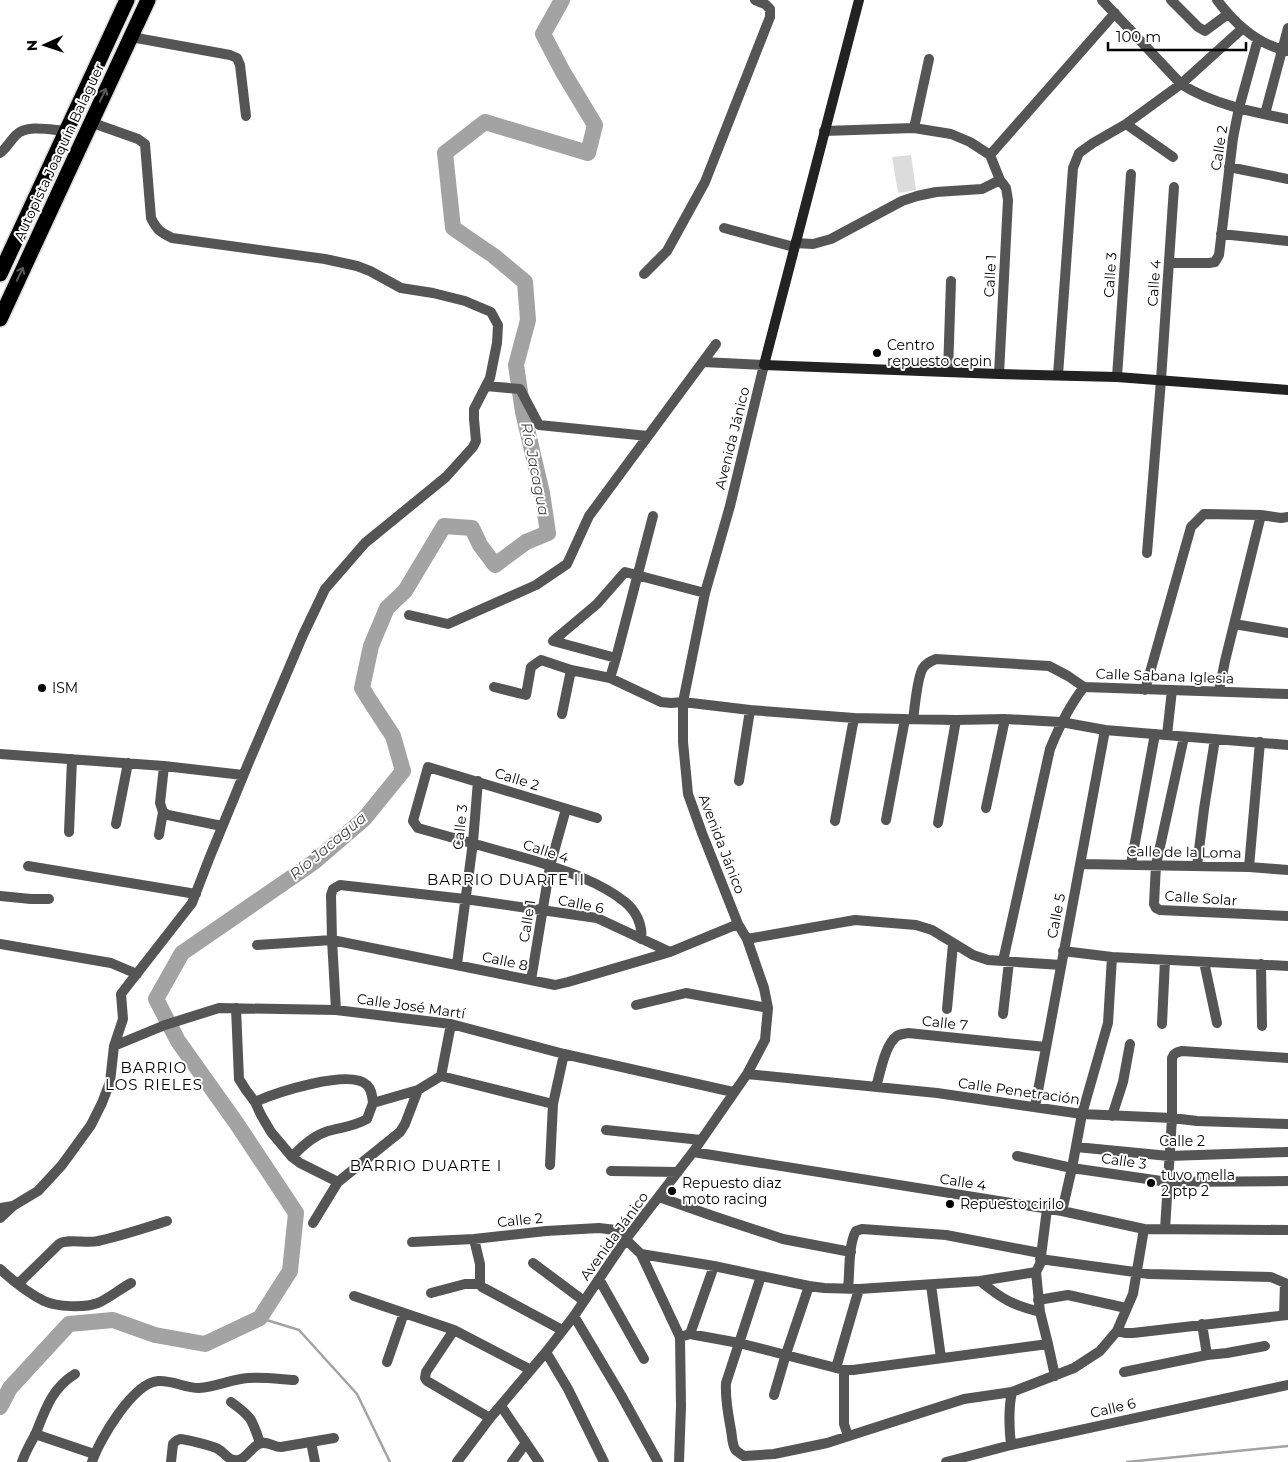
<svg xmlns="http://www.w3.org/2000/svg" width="1288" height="1462" font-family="Montserrat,sans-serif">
<rect width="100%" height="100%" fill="#fff"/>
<path fill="#dcdcdc" d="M911 155 916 190 898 193 892 157Z"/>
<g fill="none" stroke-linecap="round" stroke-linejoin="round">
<path stroke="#a3a3a3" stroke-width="2.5" d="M260 1318 299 1330 357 1394 390 1462
M1127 1462 1288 1446"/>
<path stroke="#a3a3a3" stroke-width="16" d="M0 1407 10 1388 69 1324 113 1320 155 1335 205 1344 260 1318 290 1271 296 1213 237 1124 178 1041 156 999 182 953 314 862 364 819 403 771 393 736 372 704 362 688 371 646 387 608 405 591 444 526 472 528 480 545 495 565 526 542 548 533 542 493 523 412 516 365 528 320 525 282 494 256 453 228 445 153 485 122 588 153 595 125 563 72 543 34 562 0"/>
<defs>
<path id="highway" d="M0 274 127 0
M0 319 148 0"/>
</defs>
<use href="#highway" stroke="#dbdbdb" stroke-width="18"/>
<path stroke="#555" stroke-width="10" d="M1102 0 1181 84C1212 104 1252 112 1288 119
M1171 0 1198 27 1205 31 1228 14
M1217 0C1235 24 1258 45 1288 51
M131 37 230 55 237 58 240 65 246 116
M1265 114 1288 28
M1126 124 1173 157
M914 128 929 59
M824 131 914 128 951 134 970 142 990 155 1000 180 1006 188 1008 200 999 374
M0 153C7 148 10 141 16 135 27 124 51 130 66 131
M990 155 1115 13
M1229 167 1288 179
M724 228 794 247
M1221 234 1288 241
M795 243 813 244 831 239 902 201 917 196 936 192 982 189 1000 180
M1169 263H1209L1215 262 1219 255 1233 138 1239 108 1258 39
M644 274 667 251 705 182 770 17V9L765 4 755 0
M948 372 951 281
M1058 375 1073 168 1079 153 1093 143 1126 124 1181 84 1243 28
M1117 377 1131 174
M486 386 520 389 539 425 648 436
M1147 553 1161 380 1174 187
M409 615 448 624 536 585 567 564 589 516 716 344
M1234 624 1288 633
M553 641 597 604 625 572 705 593
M553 641 616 658
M610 678 616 658 653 516
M494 687 526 695 531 667 541 660 571 670 610 678 661 702 671 703 683 702 750 710 854 718 956 720 1005 719 1061 722 1105 730 1288 745
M1145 690 1191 527 1204 514 1261 515 1281 518 1288 517
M1219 691 1225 661 1261 515
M562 714 571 670
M913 719C915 707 917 677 923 668 926 663 931 661 936 659L1049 666 1068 676 1084 687 1288 694
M1167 735 1172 690
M1184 737 1156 865 1154 904 1156 908 1160 910 1288 916
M0 754 164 766 243 775
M164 766 160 803 163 812 168 815 222 826
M739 781 750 710
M986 808 1005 719
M597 818 428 767 413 821 418 828C456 839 494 849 532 860 563 870 599 881 625 902 636 911 643 925 641 939
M886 820 905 719
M835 821 854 718
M938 823 956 720
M116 824 128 763
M69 832 72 759
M159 835 163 812
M1080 864 1249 867 1288 870
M1131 864 1155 734
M28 866 196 894
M1197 866 1204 809 1215 739
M1249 867 1260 742
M0 896 31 899H49
M747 939 855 920 916 925 932 930 973 955 988 960 1061 965
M0 944 111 963 137 974
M257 945 332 940 555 985 568 982 670 952 738 924
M1063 951 1112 957 1288 966
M1003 961 1050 749C1059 727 1069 706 1084 687
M1204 962 1217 1023
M457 964 473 842 478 781
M1261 964 1262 1026
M531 980 550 866 566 809
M636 1005 686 993 768 1008
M236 1008 239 1079 246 1090 255 1102 261 1115 271 1132 292 1157 300 1163 338 1182
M947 1009 953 944
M336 1010 332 940 331 895 333 889 340 885 465 899 597 918 670 952
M1003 1014 1009 962
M1162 1024 1165 960
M114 1046 165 1025 219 1008 336 1010 451 1024 564 1054 733 1092
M747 1074 937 1093 1082 1114 1172 1118 1197 1121 1288 1124
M441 1076 553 1104
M876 1087C880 1074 885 1044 897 1036 900 1034 904 1034 908 1033L1046 1047
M255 1102C275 1093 350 1068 367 1085 372 1090 372 1096 373 1103
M1035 1107 1105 730
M1112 1116 1123 1082 1130 1044
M606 1130 701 1140
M1076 1147 1169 1156 1288 1152
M693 1152 1062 1211 1144 1229 1288 1230
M1017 1156 1072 1168 1168 1182 1288 1181
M292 1157C301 1147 315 1135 328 1131 342 1127 353 1127 367 1119L373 1103 418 1090 441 1076 451 1024
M550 1165 553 1104 564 1054
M611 1171 678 1172
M659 1197 713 1216 783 1239 851 1252
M0 1208 13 1206 38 1191 62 1165 91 1125 102 1103 110 1082 114 1046 123 1019 121 994 192 903 209 859 248 764 303 635 325 589 365 543 446 477 473 447 476 441 474 419V409L490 378 497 343 498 325 491 312 465 301 433 293 401 288 370 271 357 266 325 259 172 238C160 232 157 230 151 218L145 144 138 139 90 122
M1047 1209 1040 1264 1036 1272 1040 1312 1048 1344 1055 1376
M1062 1211 1072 1168 1082 1114 1108 1023 1112 957
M0 1218 13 1206
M313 1223 338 1182 400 1132 405 1124 418 1090
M1165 1229 1172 1118V1058C1174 1053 1177 1052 1182 1051L1288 1058
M474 1239 480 1264V1284L482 1287 562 1330
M412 1242 474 1239 546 1231 599 1228 616 1230 641 1254 680 1337 690 1334 739 1343 844 1370H853L1048 1344
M641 1254 714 1266 809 1286 824 1288 859 1289 980 1281 1036 1272
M1040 1259 1149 1274 1271 1277 1285 1283 1284 1315
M533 1263 584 1301
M0 1269C13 1281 28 1293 44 1301 57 1307 84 1308 98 1303 109 1298 120 1289 131 1283
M761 1276 726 1383C725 1399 728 1414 731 1430 732 1435 732 1444 735 1449 737 1452 741 1454 744 1456L774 1454 827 1443 964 1399 1012 1392 1074 1368 1100 1351 1117 1331 1133 1294 1144 1229
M599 1279 644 1359
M980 1281C1002 1299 1012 1305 1040 1312
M18 1284 59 1244C69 1238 86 1244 98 1241 121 1236 145 1228 167 1221
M931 1285 941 1358
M848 1288C850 1272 848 1245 856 1231L862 1229 946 1235 1040 1253
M431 1293 465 1284H480
M354 1296 454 1330 531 1370
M1038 1300 1068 1295 1126 1308
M574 1316 621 1395 658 1462
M1202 1324 1207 1355
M454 1330 426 1372 425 1378 427 1381 490 1418
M1117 1331 1125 1333H1133L1288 1315
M690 1334 714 1266
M546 1352 568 1389 604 1462
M387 1362 404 1313
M836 1368 859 1289
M844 1370V1424L848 1436
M1124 1372 1207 1355 1227 1353 1265 1346
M774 1395 786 1354 809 1286
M231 1402C252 1417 252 1419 260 1443
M501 1406 539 1462
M35 1434 94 1454
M311 1442 315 1462
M1011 1445C1009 1427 1008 1410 1012 1392
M22 1462C25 1452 31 1443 36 1433 45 1410 52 1388 75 1374
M92 1462C99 1440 133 1383 158 1381 172 1380 185 1388 199 1388 216 1387 232 1379 248 1378 263 1377 279 1379 294 1380
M171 1462 173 1444C176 1441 176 1440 180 1439 184 1439 214 1446 218 1449 224 1452 227 1459 234 1460 245 1462 250 1448 259 1444 267 1440 273 1447 281 1447L334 1438
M457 1462 490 1418 546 1352 574 1316 626 1239 693 1152 747 1074 765 1040 768 1008 764 988 747 939 738 924 702 833 688 794 683 742V702L705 593 730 506 764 365 703 362
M512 1462 526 1443
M679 1462 681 1406 680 1337
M946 1462 1011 1445 1288 1385"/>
<path stroke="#222" stroke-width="10" d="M859 0 764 365 999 374 1117 377 1288 390"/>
<use href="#highway" stroke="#000" stroke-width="15"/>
</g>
<defs><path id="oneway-shaft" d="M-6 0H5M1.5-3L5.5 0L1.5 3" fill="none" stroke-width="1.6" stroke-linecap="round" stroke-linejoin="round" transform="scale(1.25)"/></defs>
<g stroke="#595959">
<use href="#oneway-shaft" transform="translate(103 95) rotate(-65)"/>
<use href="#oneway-shaft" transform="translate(20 274) rotate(-65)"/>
</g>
<g fill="#000" stroke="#fff" stroke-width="2">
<circle cx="877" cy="353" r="5"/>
<circle cx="42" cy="688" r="5"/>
<circle cx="1151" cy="1183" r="5"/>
<circle cx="672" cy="1191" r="5"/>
<circle cx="950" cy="1204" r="5"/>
</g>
<g text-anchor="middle" stroke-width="4" stroke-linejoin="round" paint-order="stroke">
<g font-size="14" fill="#000" stroke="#fff">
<text transform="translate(1219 148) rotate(-81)" y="5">Calle 2</text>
<text transform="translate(59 152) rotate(-65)" y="5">Autopista Joaquín Balaguer</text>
<text transform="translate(1110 275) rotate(-86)" y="5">Calle 3</text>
<text transform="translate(990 276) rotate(-87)" y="5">Calle 1</text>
<text transform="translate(1154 283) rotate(-86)" y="5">Calle 4</text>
<text transform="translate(732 438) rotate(-76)" y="5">Avenida Jánico</text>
<text transform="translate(1165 676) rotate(2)" y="5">Calle Sabana Iglesia</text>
<text transform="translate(517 779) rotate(17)" y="5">Calle 2</text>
<text transform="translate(460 827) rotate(-84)" y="5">Calle 3</text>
<text transform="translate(722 844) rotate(69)" y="5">Avenida Jánico</text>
<text transform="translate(546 851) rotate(18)" y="5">Calle 4</text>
<text transform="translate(1184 852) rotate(1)" y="5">Calle de la Loma</text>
<text transform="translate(1201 898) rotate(4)" y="5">Calle Solar</text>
<text transform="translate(581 904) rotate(11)" y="5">Calle 6</text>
<text transform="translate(1056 916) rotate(-79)" y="5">Calle 5</text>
<text transform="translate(527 921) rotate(-81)" y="5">Calle 1</text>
<text transform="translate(505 961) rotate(12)" y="5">Calle 8</text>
<text transform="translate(411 1006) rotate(8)" y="5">Calle José Martí</text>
<text transform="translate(945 1023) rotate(6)" y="5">Calle 7</text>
<text transform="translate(1019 1091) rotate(8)" y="5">Calle Penetración</text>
<text x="1182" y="1146">Calle 2</text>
<text transform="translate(1124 1161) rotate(8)" y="5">Calle 3</text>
<text transform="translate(963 1182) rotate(9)" y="5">Calle 4</text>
<text transform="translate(520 1220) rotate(-6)" y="5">Calle 2</text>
<text transform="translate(614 1236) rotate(-54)" y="5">Avenida Jánico</text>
<text transform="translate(1113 1408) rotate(-13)" y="5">Calle 6</text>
</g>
<g font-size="14" fill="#000" stroke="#fff" text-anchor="start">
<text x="887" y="350">Centro<tspan x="887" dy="16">repuesto cepin</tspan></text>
<text x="52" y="693">ISM</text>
<text x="1161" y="1180">tuvo mella<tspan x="1161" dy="16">2 ptp 2</tspan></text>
<text x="682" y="1188">Repuesto diaz<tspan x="682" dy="16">moto racing</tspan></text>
<text x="960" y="1209">Repuesto cirilo</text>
</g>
<g font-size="15" font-style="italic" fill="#444" stroke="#fff">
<text transform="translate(535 469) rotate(79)" y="5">Río Jacagua</text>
<text transform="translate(328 846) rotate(-40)" y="5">Río Jacagua</text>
</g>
<g font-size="15" letter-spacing="1" fill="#000" stroke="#fff">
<text x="506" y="885">BARRIO DUARTE II</text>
<text x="154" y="1073">BARRIO<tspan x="154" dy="17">LOS RIELES</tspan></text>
<text x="426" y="1171">BARRIO DUARTE I</text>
</g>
</g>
<g transform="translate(45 45) rotate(267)" stroke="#ffffff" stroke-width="4" paint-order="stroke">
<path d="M0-4L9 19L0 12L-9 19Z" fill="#000000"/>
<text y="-8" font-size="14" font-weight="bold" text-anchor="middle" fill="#000000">N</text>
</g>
<path d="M1108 42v8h138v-8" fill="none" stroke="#000000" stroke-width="2.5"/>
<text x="1116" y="42" font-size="15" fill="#000000" stroke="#ffffff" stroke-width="4" paint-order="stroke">100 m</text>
</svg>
